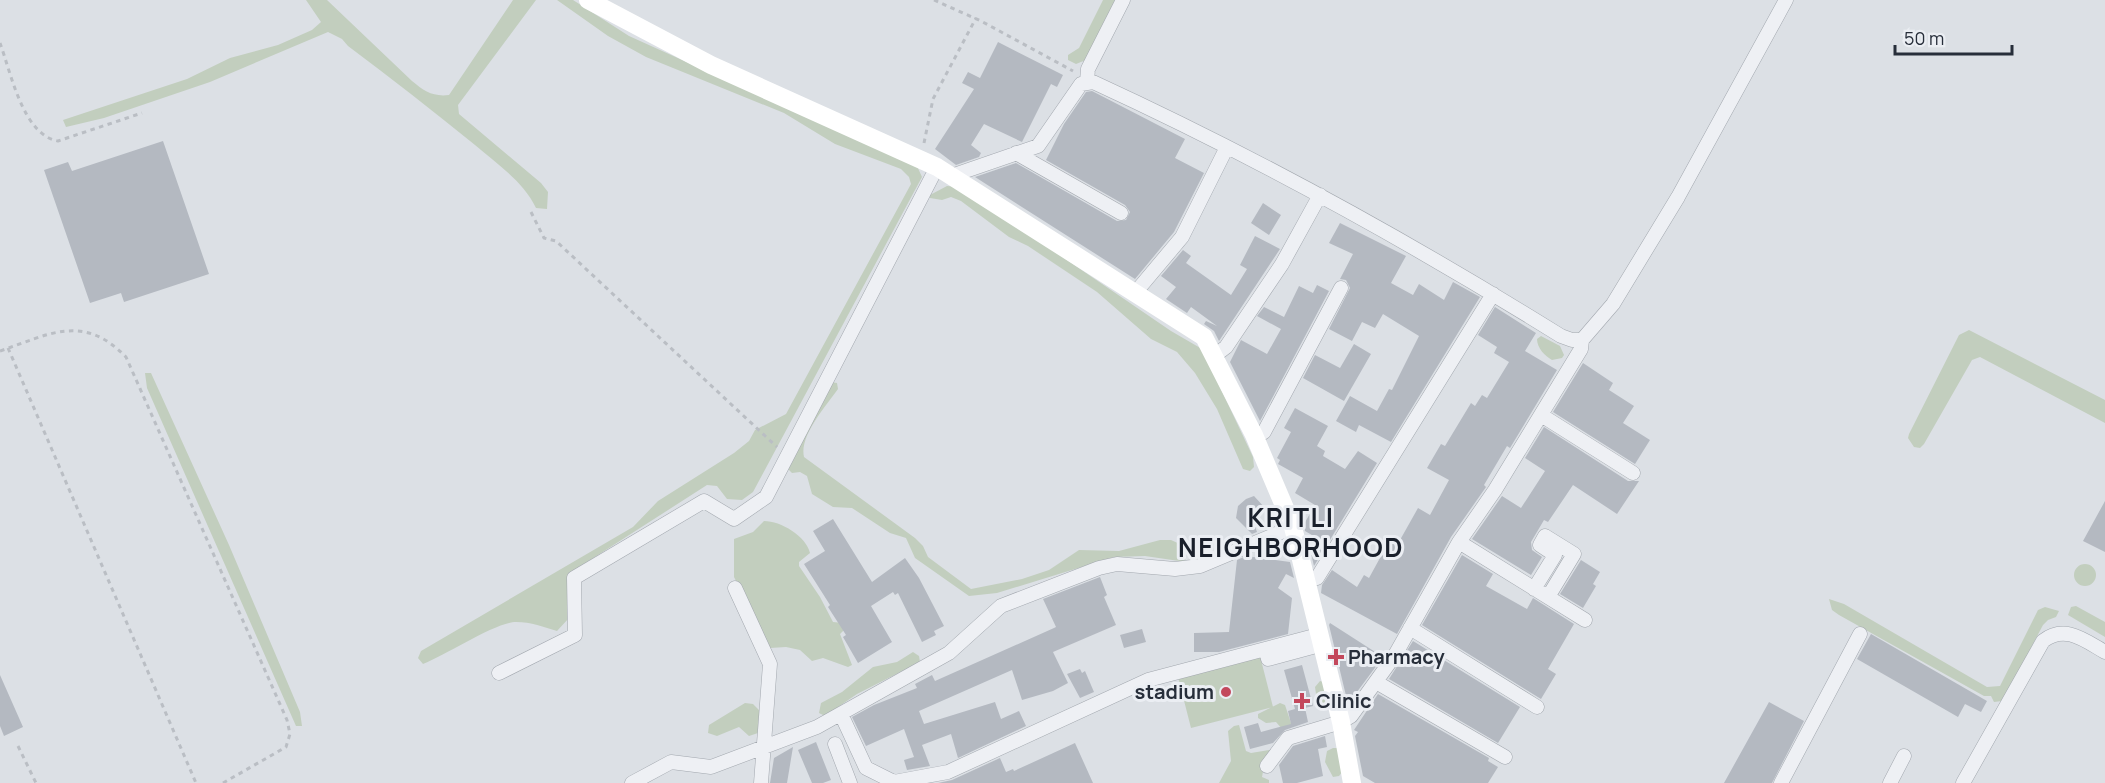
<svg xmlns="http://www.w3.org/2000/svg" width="2105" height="783" font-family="Manrope,sans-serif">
<rect width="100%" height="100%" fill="#dce0e5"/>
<path fill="#c2cebe" d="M306 0H327L412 81C424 91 433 97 449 95L513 0H536L458 105 459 114 541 183 548 192 547 209 536 208C523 181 497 164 475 145 433 111 391 78 348 46L342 39 328 32 210 82 104 118 66 127 63 120 187 79 230 58 278 45 312 30 321 22Z
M557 0H573L629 36 917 166 922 177 753 492 742 500 727 499 717 486 707 485 570 573 569 618 557 631C544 627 531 622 516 622 496 622 446 655 423 664L418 658 421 651 633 527 658 501 734 453 749 441 755 430 786 414 911 184 909 177 901 169 835 144 784 113 646 57 608 36Z
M1103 0H1116L1086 60 1076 64 1068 60V55L1079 48Z
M947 186 960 187 1171 331 1202 349 1253 457 1254 467 1250 471 1243 469 1217 409 1195 373 1177 352 1151 339 1097 292 1028 246 1009 237 961 201 951 197 942 200 930 198V195Z
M1969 330 2105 400V423L1980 357 1972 360 1924 444 1920 448 1914 447 1908 438 1909 434 1959 335Z
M1541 336 1560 346 1564 355 1562 358 1552 360C1545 356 1537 348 1537 339Z
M145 373H151L229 545 300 712 302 726H296L147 388Z
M831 382 837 383 838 389C826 406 799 436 804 457L915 538 923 546 928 557 971 589 1022 579 1049 570 1079 550 1119 551 1160 540H1171L1182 545 1186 562 1145 556 1114 557 997 593 969 596 915 558 906 538 890 533 852 508 833 507 812 494 807 476 800 472 792 473 788 469Z
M764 521C781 521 806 536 810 553L799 562V566L820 597 833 622 843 623 845 629 840 634 852 665 848 667 823 658 812 661 800 650 786 647 770 648 734 577V539L753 532Z
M2074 575a11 11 0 1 1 22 0a11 11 0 1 1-22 0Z
M1829 599 1844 604 1987 687 2000 686 2038 610 2045 607 2059 611 2056 617 2048 620 2043 625 2006 695 2002 701 1994 702 1991 696H1984L1839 615 1832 610Z
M2076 606 2105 622V637L2068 615 2071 607Z
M913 652 919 656 920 662 857 694 825 716 819 713 821 703 842 692 873 667 897 662Z
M1260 656 1273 707 1191 728 1178 677Z
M1320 681 1324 682 1329 702 1324 705 1317 701 1315 687Z
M745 703 753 704 763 714 758 733 749 736 739 727 717 736 708 733 709 725Z
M1280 703 1285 705 1292 726 1283 730 1276 722 1266 723 1258 718V714Z
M1239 725 1246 751 1251 753 1269 750 1272 754 1264 766 1262 777 1269 780V783H1219L1231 761 1228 731 1234 726Z
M1333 748H1338L1343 771 1339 776 1333 777 1325 762 1327 751Z"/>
<path fill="#b4b9c1" d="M998 42 1063 75 1057 87 1051 84 1022 142 984 124 971 145 981 153 979 157 956 165 935 149 974 89 962 83 968 72 980 78Z
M1092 91 1185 139 1175 158 1204 173 1174 232 1135 279 975 177 1016 163 1117 221 1126 220 1130 212 1125 205 1046 160 1064 124 1086 92Z
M163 141 209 274 124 302 121 293 90 303 44 170 68 162 72 171Z
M1263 203 1281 215 1269 235 1251 223Z
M1340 223 1406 256 1391 283 1413 295 1419 284 1444 300 1453 282 1480 297 1391 442 1359 425 1356 432 1336 421 1350 396 1377 411 1389 389 1392 390 1419 336 1383 314 1375 328 1362 322 1352 341 1329 329 1350 288 1346 280 1340 279 1353 254 1329 243Z
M1255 236 1280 249 1219 341 1214 331 1204 324 1206 321 1217 326 1191 307 1187 313 1166 299 1176 287 1161 276 1183 250 1191 256 1186 263 1231 295 1247 269 1240 265Z
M1317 285 1329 291 1260 421 1230 362 1241 340 1267 354 1281 329 1257 316 1264 307 1284 317 1299 286 1313 293Z
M1495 307 1536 333 1525 351 1557 370 1510 448 1507 446 1497 463 1484 485 1486 487 1451 537 1397 634 1321 593 1322 585 1332 570 1357 587 1364 575 1369 578 1392 536 1400 540 1418 508 1430 515 1449 480 1427 468 1441 444 1445 446 1471 403 1475 406 1482 395 1487 398 1509 362 1494 353 1497 347 1478 335Z
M1354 344 1371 354 1344 401 1303 378 1315 355 1340 368Z
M1583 363 1613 383 1609 390 1634 406 1623 423 1650 440 1635 464 1553 412Z
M1295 408 1328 426 1317 446 1325 451 1323 456 1345 469 1358 451 1377 463 1314 566 1310 549 1317 538 1305 531 1304 524 1315 505 1295 493 1303 478 1278 464 1280 460 1277 458 1291 432 1284 428Z
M1544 427 1628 481H1639L1617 514 1573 485 1548 522 1544 520 1531 542 1532 550 1542 557 1531 575 1472 539 1502 496 1521 508 1545 471 1525 458Z
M1254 496 1265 508 1258 510V516L1253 520 1257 532 1252 534 1236 518 1238 506 1246 499Z
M2105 501V552L2083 541Z
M833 519 872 582 905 558 919 578 944 626 934 631 936 635 922 642 898 593 895 595 893 592 871 606 892 642 858 663 843 637 846 635 828 607 830 605 804 564 825 551 813 531Z
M1462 555 1493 574 1486 586 1527 609 1533 598 1574 624 1548 669 1556 674 1541 699 1422 625Z
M1246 556 1290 562 1294 578 1286 574 1278 588 1292 598 1288 634 1219 652H1194V633L1229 632 1237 560Z
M1581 560 1600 572 1593 584 1596 586 1583 608 1560 594Z
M1100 577 1107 595 1104 597 1116 625 1053 652 1068 683 1053 691 1022 700 1012 670 919 711 924 724 995 702 1001 719 1019 711 1026 726 958 758 951 734 922 745 930 766 907 770 904 760 914 757 904 729 866 746 852 717 874 705 917 688 915 684 932 675 935 681 1054 628 1056 627 1043 599Z
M1330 623 1383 657 1348 704 1329 625Z
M1142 629 1146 642 1124 648 1120 635Z
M1871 634 1987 701 1981 712 1965 704 1958 717 1857 659Z
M1413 641 1520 707 1498 743 1389 679Z
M1302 665 1313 706 1305 708 1308 722 1285 730 1273 743 1250 749 1244 727 1258 723 1261 732 1291 724 1288 711 1295 709 1284 670Z
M1080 669 1082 673 1085 671 1094 692 1080 698 1067 674Z
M0 675 23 727 4 736 0 726Z
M1378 694 1489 758 1488 761 1498 767 1488 783H1375L1363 776 1355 736 1358 732 1354 730Z
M1769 702 1804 721 1772 783H1724Z
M1325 736 1327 747 1318 749 1323 776 1297 783H1283L1279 765 1293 746Z
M816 742 831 780 823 783H812L798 750Z
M1075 743 1093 783H938L952 780 1000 758 1006 772 1013 769 1014 771Z
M793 747 787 783H770L774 758Z"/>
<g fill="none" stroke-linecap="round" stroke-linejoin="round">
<defs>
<path id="street" d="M1087 81 1088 69 1123 0
M1016 153 1121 213
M951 176 1038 146 1081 84 1093 82C1254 156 1410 242 1561 336L1572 340H1582L1613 304 1678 197 1786 0
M1135 293 1182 237 1226 149
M1213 357 1226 347 1282 264 1320 195
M1541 415 1633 473
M1255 438 1264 432 1341 288
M1459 542 1585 620
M1306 582 1317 578 1493 294
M735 588 770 664 761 783
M1534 589 1555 555 1540 545 1545 536 1574 554 1548 597
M1410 628 1537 707
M1266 649 1268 659 1320 645
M499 673 575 635 574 578 704 501 734 519 766 497 937 167
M1376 682 1505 757
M841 714 866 768 894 782 948 772 1148 680 1318 635
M835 744 850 783
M1267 766 1288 738 1341 722 1351 716 1395 655 1459 542 1495 490 1581 349 1582 340
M632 783 671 762 711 767 817 727 949 653 1001 606 1099 568 1117 564 1175 569 1200 566 1293 527
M1781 783 1860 634
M1890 783 1904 756
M1963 783 2043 641C2065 624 2084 640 2105 652"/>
</defs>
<use href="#street" stroke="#a2a7ae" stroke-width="15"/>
<path stroke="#babec4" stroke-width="3" stroke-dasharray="4.5 4.5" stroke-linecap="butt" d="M934 0 981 21 1073 71
M0 43C11 73 23 135 58 141L142 113
M924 143 933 99 976 18
M531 212 544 238 556 241 777 447
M8 348 196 783
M0 351C50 334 83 313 126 357L287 720 290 734 286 747 223 783
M18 746 36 783"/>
<use href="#street" stroke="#eef0f4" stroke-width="14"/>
<path stroke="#fff" stroke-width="18" d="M588 0 711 65 937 167 1204 337 1254 435 1293 527 1341 722 1352 783"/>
</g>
<g fill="#c3485c" stroke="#ebeef3" stroke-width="2">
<path d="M1333 648h6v6h6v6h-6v6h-6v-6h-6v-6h6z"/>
<circle cx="1226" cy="692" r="6"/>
<path d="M1299 692h6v6h6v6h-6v6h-6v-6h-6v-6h6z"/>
</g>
<g text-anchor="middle" stroke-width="6" stroke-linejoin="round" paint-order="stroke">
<g font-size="20" font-weight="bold" fill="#272e3a" stroke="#ebeef3" text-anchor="start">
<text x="1348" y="664">Pharmacy</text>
<text x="1214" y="699" text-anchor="end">stadium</text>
<text x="1316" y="708">Clinic</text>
</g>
<g font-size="26" font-weight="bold" letter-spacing="1.5" fill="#191f2b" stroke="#ebeef3">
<text x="1291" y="527">KRITLI<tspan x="1291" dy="30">NEIGHBORHOOD</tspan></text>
</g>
</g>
<path d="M1895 45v9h117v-9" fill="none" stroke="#272e3a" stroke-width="3"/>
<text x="1904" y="45" font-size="18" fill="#272e3a" stroke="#ebeef3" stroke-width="4.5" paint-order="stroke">50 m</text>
</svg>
